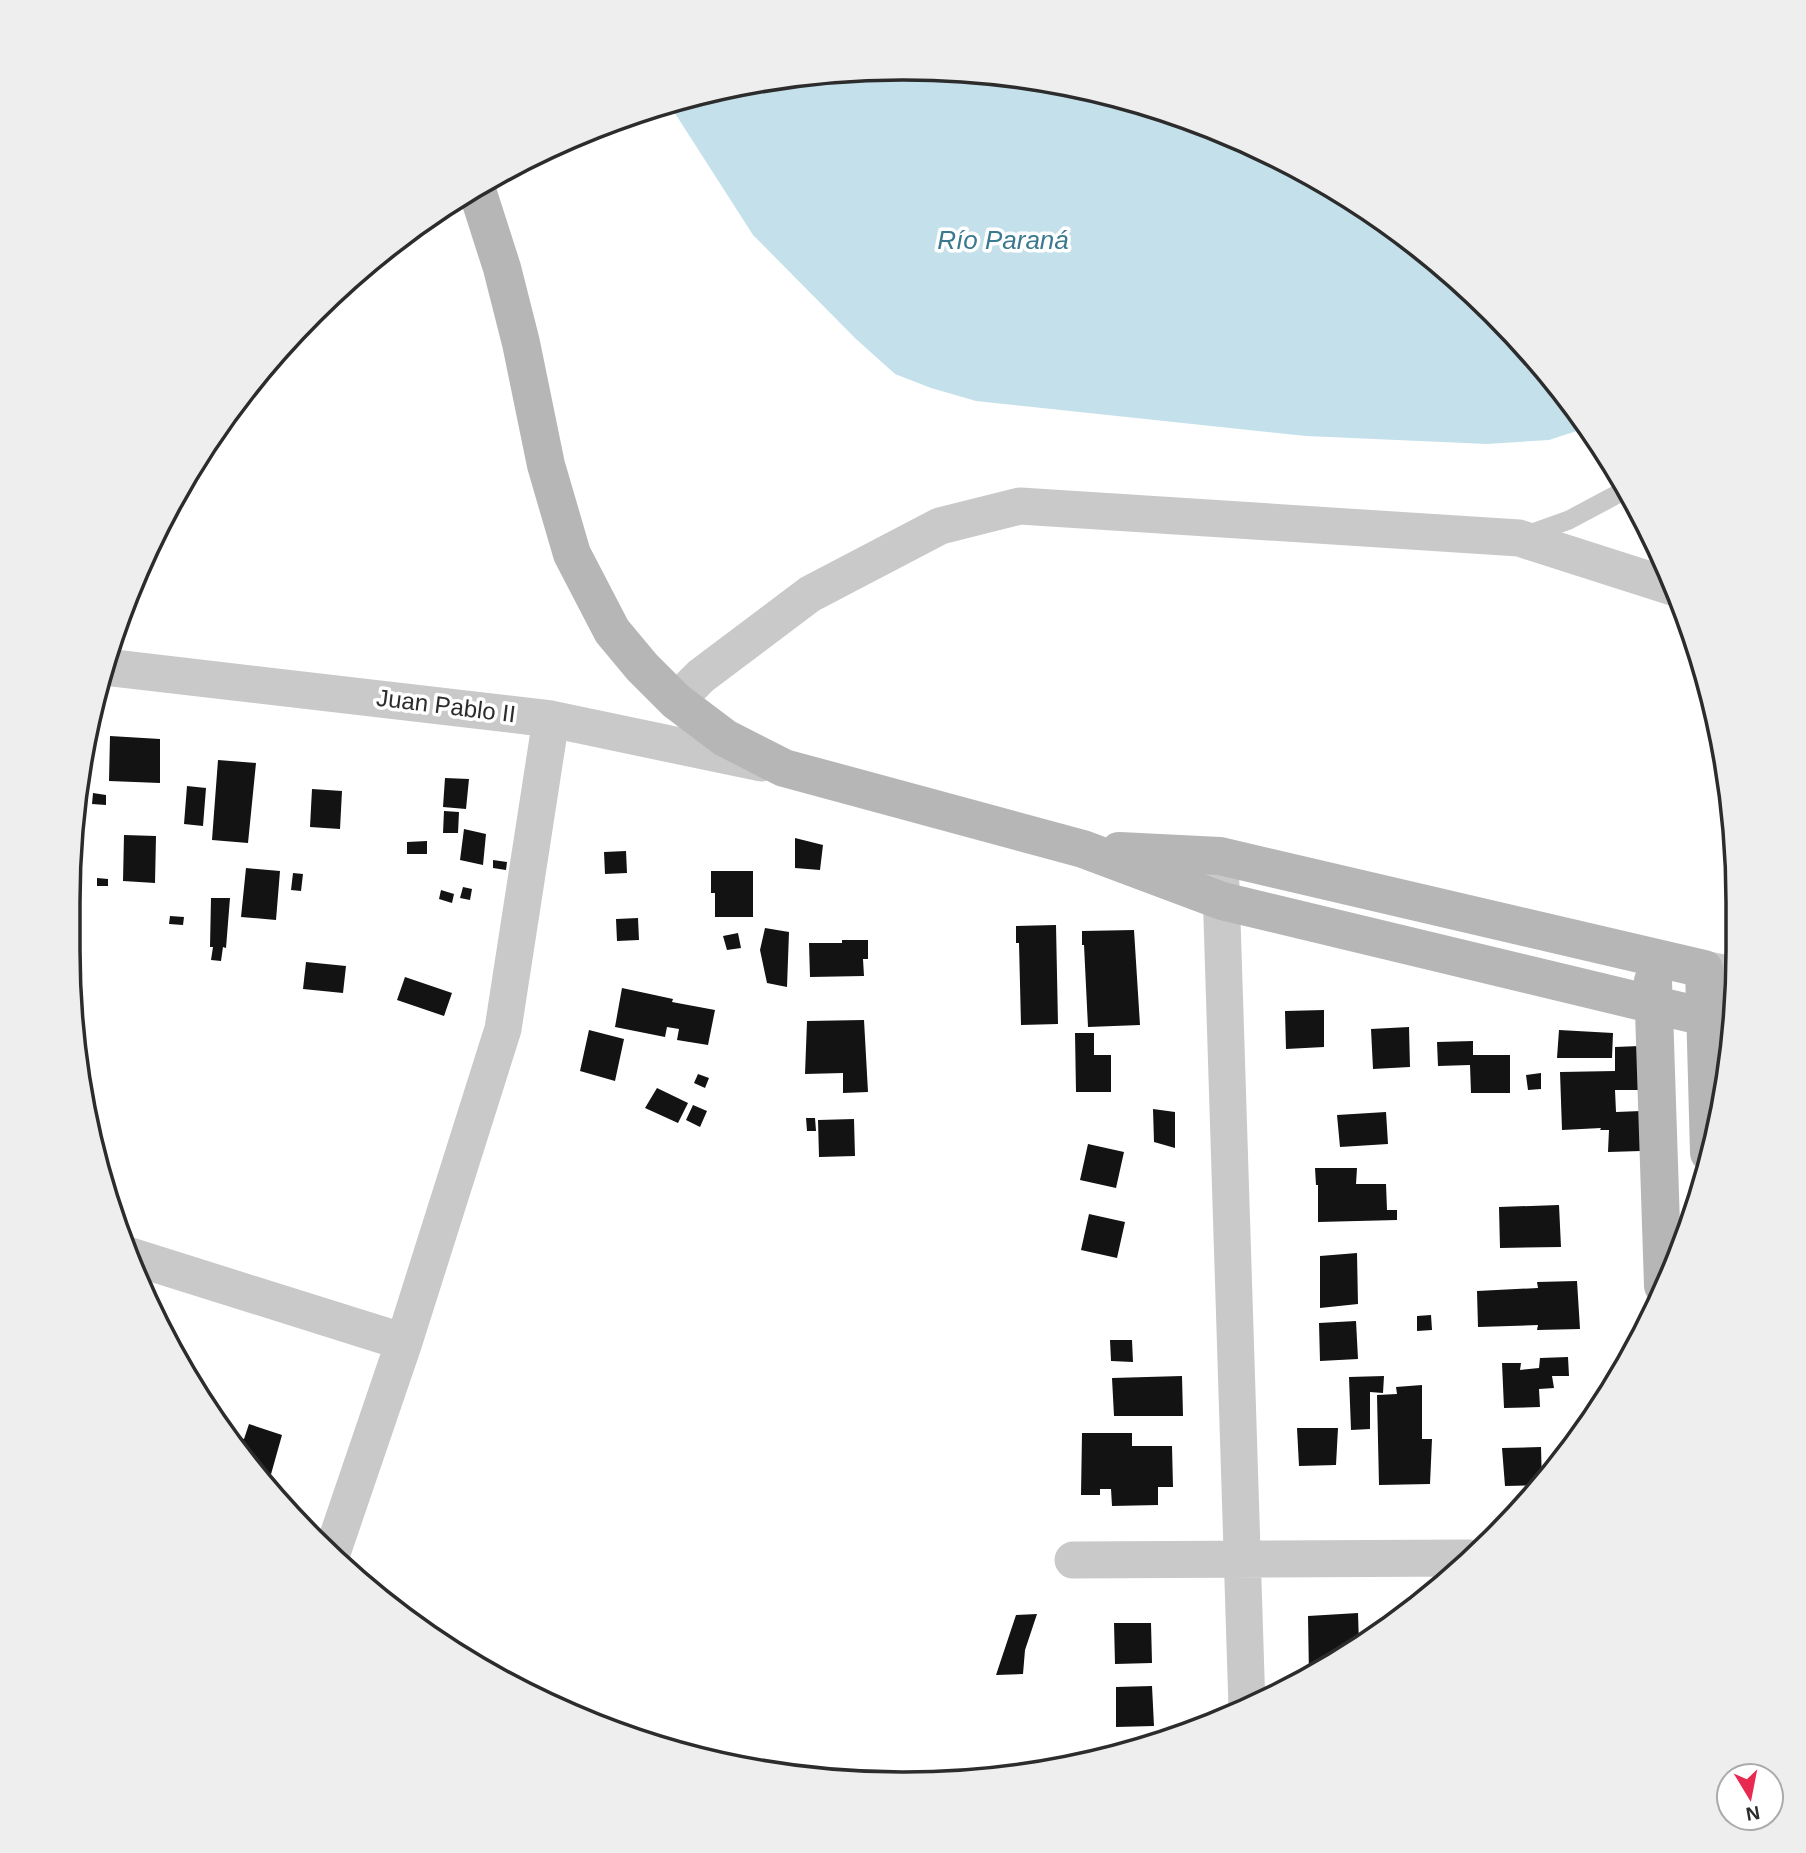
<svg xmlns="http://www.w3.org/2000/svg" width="1806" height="1853" font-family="Helvetica,sans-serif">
<rect width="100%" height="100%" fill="#fff"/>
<path fill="#c4e1eb" d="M849 70 1012 75 1172 113 1321 180 1454 276 1565 395 1586 428 1549 440 1487 444 1306 436 976 401 931 388 895 374 856 339 753 235 669 104 687 97Z"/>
<path fill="#131313" d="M110 736 160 739V783L109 781Z
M218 760 256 763 248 843 212 840Z
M445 778 469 779 466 809 443 807Z
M187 786 206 788 203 826 184 824Z
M312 789 342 791 340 829 310 827Z
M93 793 106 795V805L92 804Z
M444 811 459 812 458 833H443Z
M464 829 486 834 483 865 460 860Z
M124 835 156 836 155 883 123 881Z
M795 838 823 845 820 870 795 868Z
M427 841V854H407V842Z
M626 851 627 873 605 874 604 852Z
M493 860 507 862 506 870 493 868Z
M246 868 280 871 276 920 241 917Z
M711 871H753V917H715V893H711Z
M293 873 303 874 301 891 291 890Z
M97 878 108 879V886H97Z
M463 887 472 889 470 900 460 898Z
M441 890 454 894 452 903 439 899Z
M211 898H230L226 948 223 947 221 961 211 960 213 947H210Z
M170 916 184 917 183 925 169 924Z
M638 918 639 940 617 941 616 919Z
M1056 925 1058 1024 1021 1025 1019 943H1016V926Z
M765 928 789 932 787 987 767 983 760 950Z
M1134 930 1140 1025 1088 1027 1084 945H1082V931Z
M738 933 741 948 727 950 723 936Z
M842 940H868V959H863L864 976 810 977 809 943H842Z
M306 962 346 966 343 993 303 989Z
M405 977 452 993 444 1016 397 1000Z
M622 988 673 999 672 1002 715 1010 708 1045 677 1040 679 1029 667 1027 665 1037 615 1027Z
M1324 1010V1047L1286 1049 1285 1011Z
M864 1020 868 1092 843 1093V1073L805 1074 807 1021Z
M1409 1027 1410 1067 1373 1069 1371 1029Z
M589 1030 624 1039 615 1081 580 1071Z
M1559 1030 1613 1033 1612 1058H1557Z
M1075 1033H1094V1055H1111V1092H1076Z
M1473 1041V1055H1510V1093H1471L1470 1065 1438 1066 1437 1042Z
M1640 1046 1643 1090H1615L1616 1112 1641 1111V1151L1608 1152 1609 1130H1600L1601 1128 1562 1130 1560 1072 1615 1071V1047Z
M1541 1073V1089L1528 1090 1526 1075Z
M698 1074 709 1078 705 1088 694 1083Z
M657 1088 688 1103 678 1123 645 1108Z
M693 1105 707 1111 700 1127 686 1120Z
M1153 1109 1175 1112V1148L1154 1142Z
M1386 1112 1388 1144 1340 1147 1337 1115Z
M806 1118H815L816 1131H807Z
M854 1119 855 1156 819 1157 818 1120Z
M1088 1144 1124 1152 1116 1188 1080 1180Z
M1315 1168H1357L1356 1184H1386L1387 1210H1397V1220L1318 1222V1185H1316Z
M1559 1205 1561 1247 1500 1248 1499 1207Z
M1089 1214 1125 1222 1117 1258 1081 1250Z
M1357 1253 1358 1304 1320 1308V1256Z
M1577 1281 1580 1329 1537 1330 1538 1325 1478 1327 1477 1291 1538 1288 1537 1282Z
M1431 1315 1432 1330 1417 1331V1316Z
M1356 1321 1358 1359 1320 1361 1319 1323Z
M1110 1340H1132L1133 1362 1111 1361Z
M1568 1357 1569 1376H1552L1554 1388 1539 1389 1540 1407 1504 1408 1502 1363H1521L1520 1370 1539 1368 1540 1358Z
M1182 1376 1183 1416H1114L1112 1378Z
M1384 1376 1383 1393 1370 1392V1429L1351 1430 1349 1377Z
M1422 1385V1439H1432L1430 1484 1379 1485 1377 1395 1397 1394 1396 1387Z
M249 1424 282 1435 268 1485 233 1443 235 1436 244 1439Z
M1297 1428H1338L1336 1465 1299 1466Z
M1082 1433H1132V1446H1172L1173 1487H1158V1505L1112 1506 1111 1489H1100V1495H1081Z
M1541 1447 1542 1485 1505 1486 1502 1448Z
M1358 1613 1359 1644 1309 1676 1308 1616Z
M1037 1614 1025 1650 1023 1674 996 1675 1016 1615Z
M1114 1623H1151L1152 1663 1115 1664Z
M1152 1686 1154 1726 1116 1727V1687Z
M1106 1749V1751H1133L1119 1756 1089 1761V1750Z"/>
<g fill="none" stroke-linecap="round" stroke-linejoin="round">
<path stroke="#c9c9c9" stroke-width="19" d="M1524 536 1569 520 1625 490"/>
<path stroke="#c9c9c9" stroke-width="37" d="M105 667 551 719 761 763
M676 701 701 676 810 594 940 526 1020 506 1519 538 1672 587
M1220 856 1247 1708
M1704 969 1733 975
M1705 1017 1732 1023
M127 1255 404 1342
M331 1556 404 1342 503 1029 551 719
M1073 1560 1469 1558"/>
<path stroke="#b6b6b6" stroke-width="38" d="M477 190 502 268 521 343 546 465 572 554 612 631 642 667 676 701 725 738 784 768 1083 849 1222 901 1705 1017
M1119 851 1220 856 1704 969 1709 1153
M1653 981 1663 1286"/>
</g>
<g text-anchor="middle" stroke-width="7" stroke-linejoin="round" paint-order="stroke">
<g font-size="24" fill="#2c2c2c" stroke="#fff">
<text transform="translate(446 706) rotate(7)" y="8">Juan Pablo II</text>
</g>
<g font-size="26" font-style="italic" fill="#3a798f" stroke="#fff">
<text x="1003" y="249">Río Paraná</text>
</g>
</g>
<path d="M0 0H1806V1853H0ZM902 80H904A822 822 0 0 1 1726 902V950A822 822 0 0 1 904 1772H902A822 822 0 0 1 80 950V902A822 822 0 0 1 902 80Z" fill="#eee" fill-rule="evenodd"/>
<path fill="none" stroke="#2c2c2c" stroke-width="3.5" d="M902 80H904A822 822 0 0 1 1726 902V950A822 822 0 0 1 904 1772H902A822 822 0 0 1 80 950V902A822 822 0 0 1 902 80Z"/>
<g transform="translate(1750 1797) rotate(170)"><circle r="33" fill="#ffffff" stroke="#ababab" stroke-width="2"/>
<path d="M0-5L12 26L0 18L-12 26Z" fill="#e82a51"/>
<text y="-10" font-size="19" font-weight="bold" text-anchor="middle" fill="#2c2c2c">N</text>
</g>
</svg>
